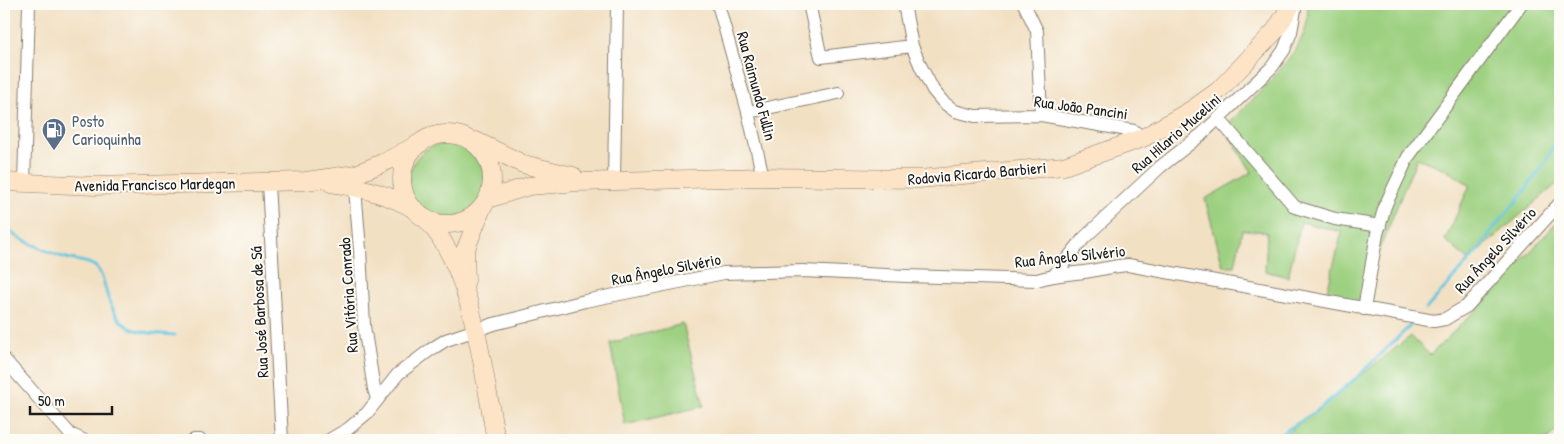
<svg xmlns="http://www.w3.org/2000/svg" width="1564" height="444" font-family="'Patrick Hand',sans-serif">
<rect width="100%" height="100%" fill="#fdfcf7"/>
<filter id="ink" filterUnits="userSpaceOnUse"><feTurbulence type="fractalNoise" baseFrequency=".02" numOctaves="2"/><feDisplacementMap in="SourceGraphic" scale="10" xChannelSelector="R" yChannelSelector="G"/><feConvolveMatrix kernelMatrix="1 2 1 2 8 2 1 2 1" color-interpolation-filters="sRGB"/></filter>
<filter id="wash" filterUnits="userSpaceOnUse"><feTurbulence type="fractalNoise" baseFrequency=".0096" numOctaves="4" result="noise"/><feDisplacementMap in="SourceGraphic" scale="20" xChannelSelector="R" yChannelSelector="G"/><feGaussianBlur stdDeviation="1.12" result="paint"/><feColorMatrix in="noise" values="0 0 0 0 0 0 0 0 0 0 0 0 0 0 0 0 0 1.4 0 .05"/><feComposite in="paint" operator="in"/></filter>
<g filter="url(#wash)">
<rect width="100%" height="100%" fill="#f2e0c3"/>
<path fill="#9dd080" stroke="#5c764e" d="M1308 4H1560V181L1468 260 1445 240 1470 185 1445 169 1417 158 1356 306 1325 299 1342 232 1301 222 1288 277 1265 271 1267 232 1242 230 1235 266H1223L1205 199 1252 172 1224 128C1249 102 1296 61 1306 27 1308 20 1307 11 1308 4Z
M409 181a38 38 0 1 1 76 0a38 38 0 1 1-76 0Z
M1560 219V428L1545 440H1278L1411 336 1430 355 1490 296Z
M683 324 704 406 625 425 610 343Z"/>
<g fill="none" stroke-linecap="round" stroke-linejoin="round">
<path stroke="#60c4de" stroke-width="3" d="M4 221 12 233 17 237C32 244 47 252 63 257 73 261 88 260 96 267 102 273 104 283 106 291 118 334 136 332 175 335
M1426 309 1481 247 1492 230 1517 201 1543 166 1560 134
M1271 440 1318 410 1355 379 1414 322"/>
</g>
</g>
<g filter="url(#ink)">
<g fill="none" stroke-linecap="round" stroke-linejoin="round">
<defs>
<path id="minor" d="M718 4 748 112 763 177
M809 4 821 57 912 46
M904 4 912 46 921 67 933 90 943 102 955 111 975 116 1041 115 1134 131 1143 138
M1024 4 1037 31 1041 115
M748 112 838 93
M1218 118 1295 207 1335 219 1380 226
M614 180 617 4
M268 183 282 440
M24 184 29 4
M355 188 360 250 364 326 374 389 377 399
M1055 274 1084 238 1160 167 1202 134 1272 67 1284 50 1291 32 1296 4
M1364 309 1377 234 1385 206 1408 157 1521 4
M4 359 70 434 83 440
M194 440H200
M329 440 348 429 367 413 398 374 430 350 446 340 494 324 585 301 724 273 803 271 906 276 1037 280C1053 275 1068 274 1084 272 1099 270 1113 266 1128 265L1434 321 1445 319 1467 306 1560 203"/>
<path id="secondary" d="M402 179a45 45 0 1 1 90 0a45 45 0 1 1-90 0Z
M476 141 523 164 573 176
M4 182 95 186 306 181 356 174 387 161 422 142
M331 183C360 187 391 195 416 210
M488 199 529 186 578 182 763 177 919 179 1064 166 1143 138 1193 109 1218 91 1242 66 1275 31 1292 4
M425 218C474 269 483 372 496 440
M466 281 465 251 482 208"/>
</defs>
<use href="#minor" stroke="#877e70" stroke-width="14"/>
<use href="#secondary" stroke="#877e70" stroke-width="19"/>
<use href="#minor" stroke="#fff" stroke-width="12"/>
<use href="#secondary" stroke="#fee4c6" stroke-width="18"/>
</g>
</g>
<defs>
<symbol id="fuel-pin" viewBox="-11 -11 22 30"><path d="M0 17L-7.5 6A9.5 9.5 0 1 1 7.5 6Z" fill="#5c6f8a" stroke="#fdfcf7"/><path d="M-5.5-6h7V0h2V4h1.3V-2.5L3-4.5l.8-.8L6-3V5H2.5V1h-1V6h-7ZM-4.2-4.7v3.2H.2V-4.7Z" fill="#fff"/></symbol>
</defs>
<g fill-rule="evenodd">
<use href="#fuel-pin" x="40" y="116" width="28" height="38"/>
</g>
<g text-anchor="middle" stroke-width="4" stroke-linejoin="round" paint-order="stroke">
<g font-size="16" fill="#1c1c1c" stroke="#fdfcf7">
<text transform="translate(757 86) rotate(75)" y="6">Rua Raimundo Fullin</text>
<text transform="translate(1081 107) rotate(8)" y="6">Rua João Pancini</text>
<text transform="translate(1176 133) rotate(-41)" y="6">Rua Hilario Mucelini</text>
<text transform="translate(977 173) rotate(-5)" y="6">Rodovia Ricardo Barbieri</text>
<text transform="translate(155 184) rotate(-1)" y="6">Avenida Francisco Mardegan</text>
<text transform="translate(1495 250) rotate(-47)" y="6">Rua Ângelo Silvério</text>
<text transform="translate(1070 256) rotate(-6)" y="6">Rua Ângelo Silvério</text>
<text transform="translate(666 269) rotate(-11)" y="6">Rua Ângelo Silvério</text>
<text transform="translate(348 295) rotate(-94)" y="6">Rua Vitória Conrado</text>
<text transform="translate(259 312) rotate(-93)" y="6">Rua José Barbosa de Sá</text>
</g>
<g font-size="16" fill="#4e5e75" stroke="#fdfcf7" text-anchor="start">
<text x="72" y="127">Posto<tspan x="72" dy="18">Carioquinha</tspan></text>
</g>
</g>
<rect width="1564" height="444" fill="none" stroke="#fdfcf7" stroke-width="20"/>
<path d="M30 406v8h82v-8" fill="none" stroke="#1c1c1c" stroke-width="2.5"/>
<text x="38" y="406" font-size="15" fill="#1c1c1c" stroke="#fdfcf7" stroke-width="4" paint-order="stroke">50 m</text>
</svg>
